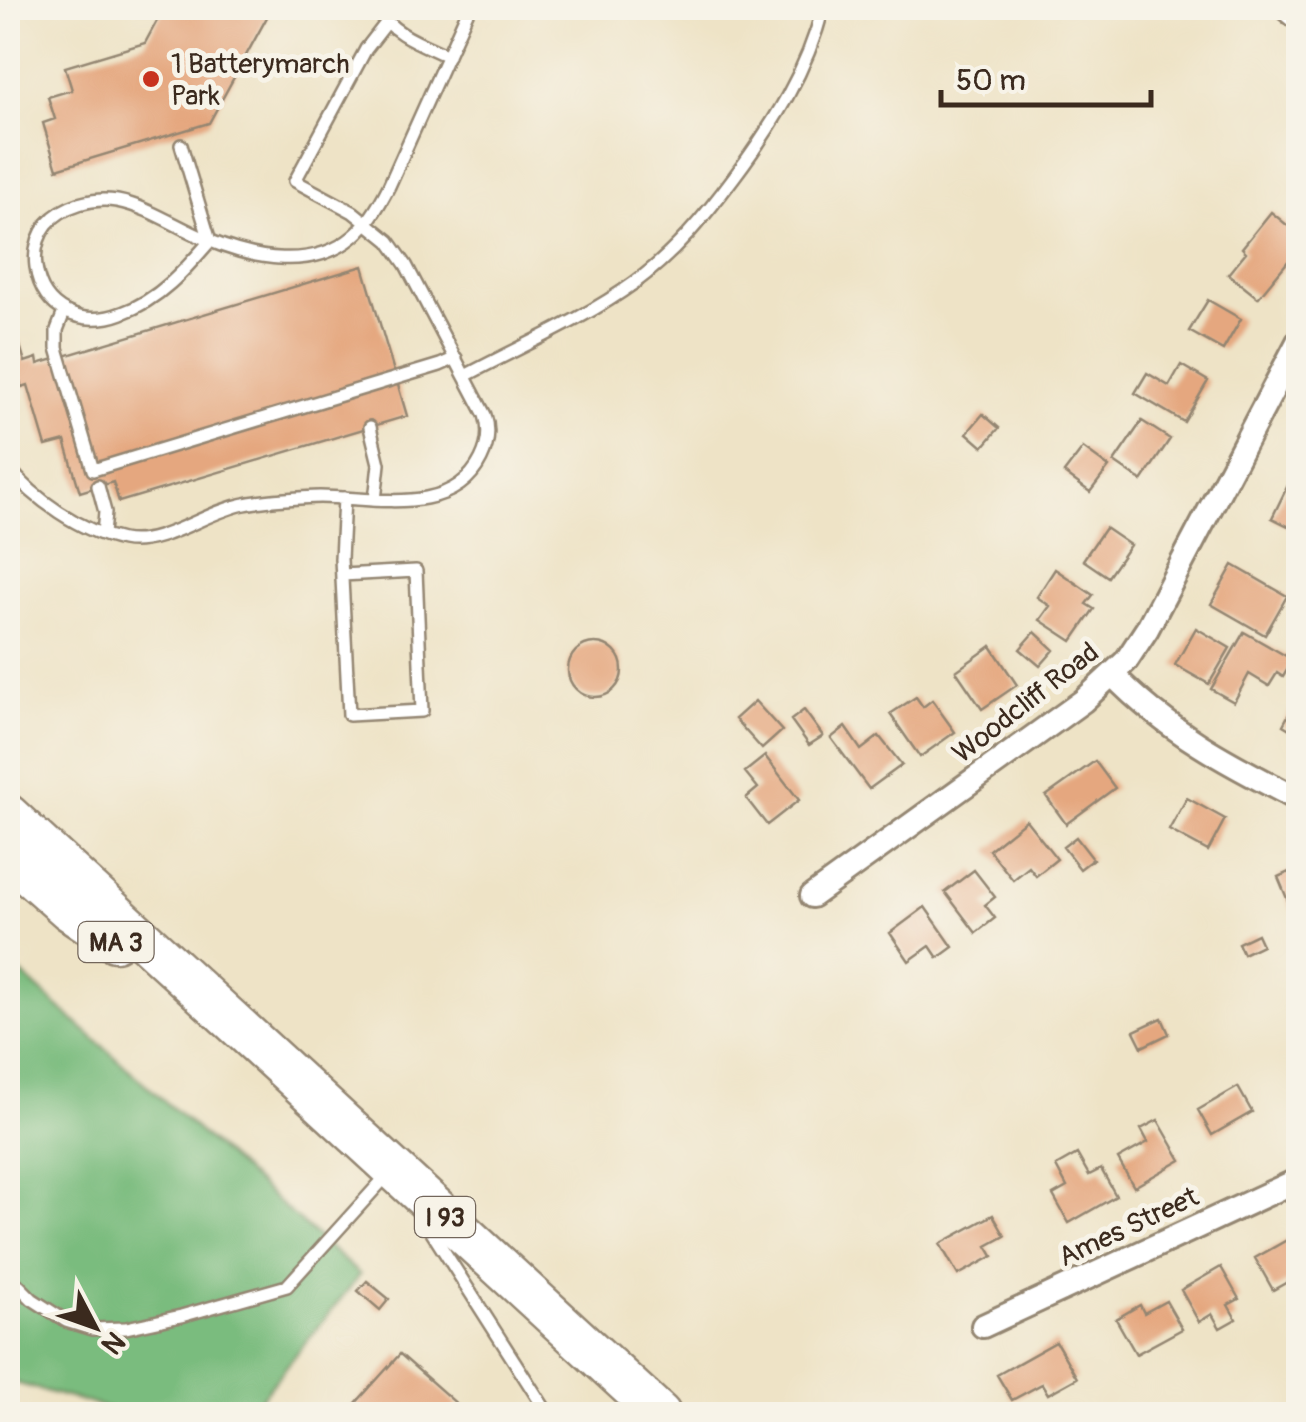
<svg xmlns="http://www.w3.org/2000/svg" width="1306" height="1422" font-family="Pangolin,sans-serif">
<rect width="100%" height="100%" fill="#f7f3e8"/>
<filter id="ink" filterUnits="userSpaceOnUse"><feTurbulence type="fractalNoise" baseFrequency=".01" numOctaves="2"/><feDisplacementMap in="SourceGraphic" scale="20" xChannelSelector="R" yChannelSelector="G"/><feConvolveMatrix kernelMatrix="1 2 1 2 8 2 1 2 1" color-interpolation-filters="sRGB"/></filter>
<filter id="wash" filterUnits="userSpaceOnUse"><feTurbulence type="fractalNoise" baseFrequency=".0048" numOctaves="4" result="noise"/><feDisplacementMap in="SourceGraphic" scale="40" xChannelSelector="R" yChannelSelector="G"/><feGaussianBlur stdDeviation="2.25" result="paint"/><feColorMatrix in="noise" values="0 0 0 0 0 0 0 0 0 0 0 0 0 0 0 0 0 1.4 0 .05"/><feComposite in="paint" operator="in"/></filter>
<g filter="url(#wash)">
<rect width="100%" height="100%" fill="#eee3c6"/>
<path fill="#7abc7e" stroke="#5a734e" stroke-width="2.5" d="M8 962 360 1275 248 1414H129L8 1381Z"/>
<g id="blocks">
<path fill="#e5a77f" d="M164 8H272L209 123 57 169 43 123 55 119 48 97 72 90 65 67 145 43Z
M1271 212 1298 234V249L1258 298 1228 274 1246 252 1242 248Z
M363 266 407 416 119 502 113 482 80 492 65 441 46 446 28 385 22 387 8 346V305L25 362 37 358 38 364Z
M1208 300 1241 319 1223 350 1189 331Z
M1181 365 1208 381 1184 422 1135 393 1147 373 1169 386Z
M983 414 999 428 983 447 967 433Z
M1142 421 1170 439 1142 481 1114 462Z
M1083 448 1109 467 1090 492 1064 473Z
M1289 483 1298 487V531L1272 518Z
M1105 528 1130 545 1108 577 1083 560Z
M1233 565 1287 596 1265 635 1211 604Z
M1055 569 1093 595 1086 604 1094 609 1072 641 1040 620 1050 606 1037 597Z
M1196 628 1230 648 1209 684 1175 665Z
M1035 632 1054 650 1040 666 1020 649Z
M1244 632 1293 660 1283 677 1277 673 1269 686 1249 674 1234 702 1211 689Z
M568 670a27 27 0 1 1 54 0a27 27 0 1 1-54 0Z
M991 646 1017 685 982 709 956 671Z
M916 697 923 707 932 700 955 732 920 757 890 714Z
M1298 697V734L1283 725Z
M755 701 782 731 762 749 735 719Z
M804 710 823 736 809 745 791 720Z
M845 727 861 750 879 736 902 765 869 789 831 738Z
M765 756 799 800 767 825 746 798 758 788 745 772Z
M1095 761 1115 788 1066 824 1046 796Z
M1187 798 1225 819 1208 851 1169 830Z
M1026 820 1057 859 1036 876 1029 867 1013 880 989 850Z
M1076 837 1093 859 1080 869 1063 847Z
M1298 868V911L1293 913 1278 877Z
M974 870 995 897 985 905 995 918 976 933 945 892Z
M925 907 953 947 938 958 930 946 909 961 890 933Z
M1257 934 1262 945 1243 954 1238 943Z
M1162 1018 1169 1034 1142 1047 1134 1031Z
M1238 1087 1252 1112 1212 1135 1198 1110Z
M1158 1120 1181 1160 1134 1187 1118 1159 1148 1142 1141 1129Z
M1077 1154 1089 1175 1101 1169 1116 1196 1069 1223 1053 1195 1067 1187 1056 1166Z
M993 1215 1005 1236 987 1246 993 1256 958 1275 940 1244Z
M1294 1236 1298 1244V1276L1273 1290 1255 1258Z
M1221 1267 1239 1299 1228 1305 1236 1319 1220 1328 1212 1314 1199 1322 1181 1290Z
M367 1281 389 1299 380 1310 358 1291Z
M1166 1301 1182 1329 1136 1354 1116 1319 1140 1305 1144 1313Z
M1056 1342 1077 1378 1048 1394 1042 1384 1012 1400 997 1375Z
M400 1354 458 1405 450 1414H346Z"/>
</g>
</g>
<g filter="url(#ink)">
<use href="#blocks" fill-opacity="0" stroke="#948672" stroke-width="2.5"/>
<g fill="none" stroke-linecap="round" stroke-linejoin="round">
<defs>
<path id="service" d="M377 8C391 34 422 44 448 56
M1276 8 1298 26
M181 145 210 241
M210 241C185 270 159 300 122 313 83 328 42 311 36 267 34 252 37 237 47 224 63 205 93 197 117 201 149 207 178 228 208 240 253 259 313 271 354 236 369 223 380 204 389 186L469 8
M64 312 57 330V348L93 470 440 365 456 358
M465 376C521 346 583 320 634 283 674 254 705 216 734 177 773 125 807 71 823 8
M370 427 379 464 375 500
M8 467C34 499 80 531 122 540 160 548 206 511 245 504 269 499 295 498 320 497 372 497 452 518 481 459 488 445 490 430 485 415L406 265 389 241 353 212 295 181 366 49 387 22
M98 486 105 512 103 534
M342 575 416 571 422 711 349 715 341 559 344 498
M424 1220 548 1414
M8 1275 32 1299 66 1321 92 1329 126 1328 181 1316 287 1286 390 1172"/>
<path id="minor" d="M1113 675C1168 732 1229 764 1298 799
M812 896 1083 701 1126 661 1147 629 1298 342
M983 1326 1298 1180"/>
<path id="motorway" d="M8 815 660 1414
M8 856 69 910 115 941"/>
</defs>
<use href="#service" stroke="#948672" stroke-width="16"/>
<use href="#minor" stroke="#948672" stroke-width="28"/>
<use href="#motorway" stroke="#948672" stroke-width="45"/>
<use href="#service" stroke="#fff" stroke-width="11"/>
<use href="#minor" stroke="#fff" stroke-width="22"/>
<use href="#motorway" stroke="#fff" stroke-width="40"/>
</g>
</g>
<circle fill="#c8321e" stroke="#f7f3e8" stroke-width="4" cx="151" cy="79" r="10"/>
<g text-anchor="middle" stroke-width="10" stroke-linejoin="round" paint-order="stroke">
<g fill="#f7f3e8" stroke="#73665b" stroke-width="2.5">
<rect x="78.5" y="922" width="75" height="40" rx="8"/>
<rect x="415" y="1197" width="60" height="40" rx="8"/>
</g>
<g font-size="25" font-weight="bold" fill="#3b2a1e">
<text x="116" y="951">MA 3</text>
<text x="445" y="1226">I 93</text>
</g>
<g font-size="28" fill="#3b2a1e" stroke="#f7f3e8" text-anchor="start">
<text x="171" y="73">1 Batterymarch<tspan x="171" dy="32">Park</tspan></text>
</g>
<g font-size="28" fill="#3b2a1e" stroke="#f7f3e8">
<text transform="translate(1025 702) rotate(-38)" y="10">Woodcliff Road</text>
<text transform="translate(1128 1226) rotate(-25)" y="10">Ames Street</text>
</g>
</g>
<rect width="1306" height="1422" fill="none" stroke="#f7f3e8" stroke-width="40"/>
<g transform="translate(95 1327) rotate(131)" stroke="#f7f3e8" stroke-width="8" paint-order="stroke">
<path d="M0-8L18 38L0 25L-18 38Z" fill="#3b2a1e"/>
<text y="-15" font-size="28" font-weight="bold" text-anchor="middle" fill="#3b2a1e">N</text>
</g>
<path d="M941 90v15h210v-15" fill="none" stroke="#3b2a1e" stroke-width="5"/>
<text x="956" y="90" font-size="30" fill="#3b2a1e" stroke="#f7f3e8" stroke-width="8" paint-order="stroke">50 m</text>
</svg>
